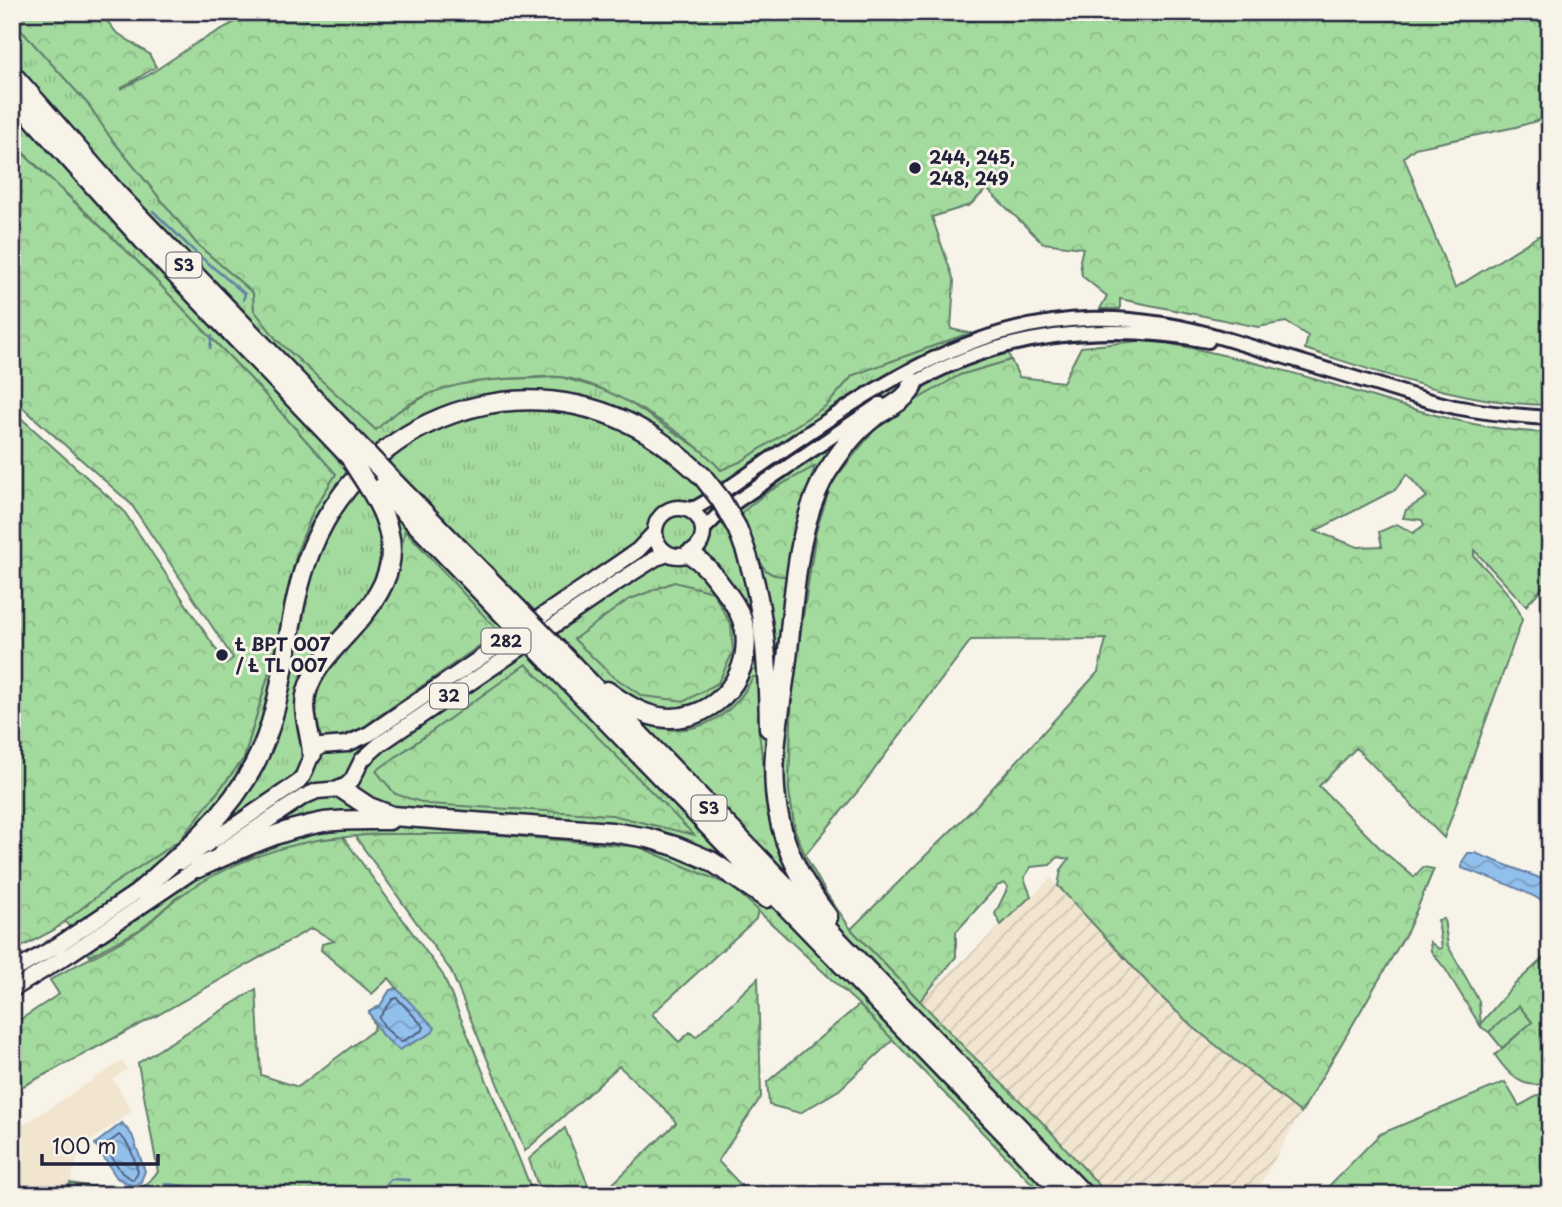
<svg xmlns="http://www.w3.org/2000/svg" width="1562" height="1207" font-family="'Playpen Sans',sans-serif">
<defs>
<pattern id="industrial-furrows" width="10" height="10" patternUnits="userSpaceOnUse" patternTransform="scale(1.75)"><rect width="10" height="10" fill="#f1e5d0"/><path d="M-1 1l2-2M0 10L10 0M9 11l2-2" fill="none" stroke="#cec4b4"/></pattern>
<pattern id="grass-tufts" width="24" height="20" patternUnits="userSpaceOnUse" patternTransform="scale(1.75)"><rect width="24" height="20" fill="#a3da9d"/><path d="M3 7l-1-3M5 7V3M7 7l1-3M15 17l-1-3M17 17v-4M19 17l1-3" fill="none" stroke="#8cbb88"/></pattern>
<pattern id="forest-crowns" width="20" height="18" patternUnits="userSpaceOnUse" patternTransform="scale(1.75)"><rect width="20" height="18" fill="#a3da9d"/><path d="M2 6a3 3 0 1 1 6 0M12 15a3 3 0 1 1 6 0" fill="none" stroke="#8cbb88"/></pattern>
<pattern id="water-waves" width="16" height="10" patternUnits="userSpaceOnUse" patternTransform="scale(1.75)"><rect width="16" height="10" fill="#92c0ec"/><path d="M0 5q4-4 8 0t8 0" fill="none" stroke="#779cc0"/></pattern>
</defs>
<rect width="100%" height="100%" fill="#f7f3e8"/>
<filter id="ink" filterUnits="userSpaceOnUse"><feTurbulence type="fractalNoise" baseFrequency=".0143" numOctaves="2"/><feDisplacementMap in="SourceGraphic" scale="14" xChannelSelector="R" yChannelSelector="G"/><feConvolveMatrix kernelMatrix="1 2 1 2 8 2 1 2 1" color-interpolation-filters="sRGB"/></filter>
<g filter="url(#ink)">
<path fill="#f1e5d0" d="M122 1061 127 1069 113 1079 132 1111 80 1149 67 1195H36L12 1180V1132Z"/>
<path fill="url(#industrial-furrows)" d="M1051 878 1158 994 1193 1027 1301 1113 1254 1195H1108L1041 1121 920 1001Z"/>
<path fill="url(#grass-tufts)" stroke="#627e6c" stroke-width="2" d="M12 20 89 105 110 137 197 244 253 293 254 310 390 416 440 388 479 380 561 377 615 393 707 454 721 470 827 405 853 375 969 333 1004 342 1011 360 960 375 831 484 816 532 797 646 792 689 789 790 795 830 805 855 826 893 851 929 967 1050 1041 1121 1108 1195H1043L859 1005 731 886 639 847 489 834H381L323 839 247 859 176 898 141 929 90 956 65 921 110 886 180 840 244 758 274 655 297 551 314 509 336 474 250 378 135 259 12 142Z
M1444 919 1448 946 1479 1001 1481 1027 1446 970 1431 951 1430 942 1439 949 1442 948 1438 920Z
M565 1128 592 1195H541L529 1159Z"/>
<path fill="url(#forest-crowns)" stroke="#627e6c" stroke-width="2" fill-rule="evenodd" d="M12 12H100L116 32 149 54 156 67 120 89 147 76 198 42 253 12H1550V117L1516 127 1415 148 1404 157 1455 288 1540 235 1546 251 1550 250V405C1468 405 1382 373 1305 349L1308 336 1286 322 1258 327 1120 299V309H1100L1107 296 1082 276 1080 260 1083 248 1043 243 987 189 970 205 932 217 954 281 951 329 969 333 853 375 827 405 742 461 721 470C691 435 607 383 561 377 549 375 535 378 523 378 465 380 419 387 376 430L277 340 254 310 253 293 197 244 110 137 89 105 13 21Z
M17 148 135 259 250 378 336 474 314 509 297 551 274 655 244 758 180 840 110 886 54 930 12 952V410L123 510 226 664 233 658 131 504 12 398V151Z
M1148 340C1210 350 1270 366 1331 384 1403 406 1474 431 1550 433V579L1526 606 1474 550V556C1487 571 1519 601 1522 620L1444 838 1356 748 1319 786 1383 851 1414 877 1423 867 1434 869 1408 930 1301 1113 1193 1027 1158 994 1058 886 1061 870 1069 859 1058 857 1050 865 1031 867 1024 878 1031 896 1001 925 995 914 1008 887 1004 883 997 886 956 932V957L920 1001 851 929 977 805 1098 672 1106 639 971 640 859 790 805 855 795 830 789 790 792 689 816 532 831 484 883 419 960 375 1011 360 1019 377 1063 382 1081 347ZM1407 474 1427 497 1406 510 1403 518 1422 520 1424 525 1413 533 1397 524 1379 532 1382 546 1358 547 1315 531 1395 490Z
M815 466 798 521 788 576C780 576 772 576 766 570 756 561 747 527 741 513L766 493Z
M405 530 499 632 362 728 341 736 319 738 314 713V693L336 653 367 625 387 599 395 581Z
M674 582 713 592 731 625 733 652 718 683 685 701 642 696 610 674 574 639 628 600Z
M526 664 694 835 612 815 428 804 395 794 376 771Z
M753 677H759V733L771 826 776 843 802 892 629 714C638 719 649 726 659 728 700 736 735 714 753 677Z
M381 834H489L639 847 731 886 758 910 756 919 652 1014 679 1042 690 1032 696 1037 758 978 761 1097 718 1161 741 1185 746 1195H601L676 1123 671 1115 619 1066 525 1151 451 971 355 836Z
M343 837 443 975 534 1195H67L70 1183 92 1187 110 1186 139 1192 158 1172 138 1063 256 989 261 1075 298 1087 372 1031 375 1026 369 1012 380 1006 390 990 397 988 389 978 372 994 321 950 322 944 334 941 312 928 156 1016 12 1092V1025L59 994 50 980C79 962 112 949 140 930 153 921 164 908 177 898 225 864 284 842 343 837Z
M1550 952V1082C1524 1092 1508 1074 1495 1055L1532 1022 1519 1007 1489 1032 1481 1027 1482 1022 1514 985Z
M859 1005 893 1040 839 1090 800 1113 769 1105 767 1082Z
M1505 1082 1519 1106 1550 1089V1195H1320L1380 1134Z"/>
<path fill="#a3da9d" stroke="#627e6c" stroke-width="2" d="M1519 1006 1532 1022 1502 1048 1489 1032Z"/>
<path fill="url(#water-waves)" stroke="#6581a5" stroke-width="2" d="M1468 853H1475L1550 882V889L1547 887 1544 892 1547 894 1545 897 1550 900V906C1524 888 1491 879 1462 868V862Z
M397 989 435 1028 432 1033 399 1050 381 1034 369 1012 380 1006 390 990Z
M122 1123 132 1135 145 1171 140 1184 133 1187 117 1178 95 1144Z"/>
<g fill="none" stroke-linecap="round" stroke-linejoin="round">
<path stroke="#4f6182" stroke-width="2" d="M397 998 424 1027 423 1030 401 1042 386 1029 379 1018 393 999Z
M119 1135C129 1141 135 1160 138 1172L133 1180 122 1173 106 1148 107 1144Z"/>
<path stroke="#6581a5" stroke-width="2.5" d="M153 211 196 253 245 294 243 300
M210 348 212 336
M164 1184 199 1187 226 1195
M377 1195 391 1179 410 1180"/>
<defs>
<path id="secondary" d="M908 387C998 332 1105 322 1208 341
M688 509 697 507 721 493C887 380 1012 273 1226 339 1277 354 1327 370 1378 385 1403 393 1429 401 1455 407 1486 413 1518 416 1550 418
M703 530 717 516 740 499 880 404"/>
<path id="primary" d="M655 532a24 24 0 1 1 48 0a24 24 0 1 1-48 0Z
M221 852 303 797 317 791 342 789 352 780 362 760 380 744 615 584 656 558 668 554
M181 862 297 783 303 776 312 754 321 746 347 744 369 734 638 550 655 532
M12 972 58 945 147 885
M12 990 70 954 205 863"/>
<path id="motorway" d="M12 74 118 195 363 450
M12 95 143 240 353 460
M383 471 517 608
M374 480 504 615
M737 528C764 591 768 660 769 728
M556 648 1084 1195
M545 657 1065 1195
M607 691C622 702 640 714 659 717 709 725 752 681 745 631 742 613 731 598 720 584 711 572 703 562 690 554
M312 754C311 733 301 712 307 691 313 670 329 654 343 638 392 586 409 549 368 486
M342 789 369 807 392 816 612 832 648 838 678 847 711 861 766 898
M198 868C239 849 279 830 324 822 345 819 368 820 389 820
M141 890C183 853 227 816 254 765 289 699 283 619 311 550 365 416 524 358 649 434 669 446 687 462 703 477
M828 917C804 885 785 852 778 812 768 761 781 709 787 659 794 601 796 523 827 472 838 455 851 436 867 423 881 410 909 401 914 383"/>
</defs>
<use href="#secondary" stroke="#22223b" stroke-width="18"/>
<use href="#primary" stroke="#22223b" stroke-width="19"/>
<use href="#motorway" stroke="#22223b" stroke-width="23"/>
<use href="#secondary" stroke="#f7f3e8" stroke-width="12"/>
<use href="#primary" stroke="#f7f3e8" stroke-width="14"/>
<use href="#motorway" stroke="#f7f3e8" stroke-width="18"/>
<defs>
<path id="motorway-bridge" d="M363 450 383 471
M352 461 368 486
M703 477 721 500 737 528
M517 608 556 648
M504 615 545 657"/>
</defs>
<use href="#motorway-bridge" stroke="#22223b" stroke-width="23" stroke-linecap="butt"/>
<use href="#motorway-bridge" stroke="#f7f3e8" stroke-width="18"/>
</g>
</g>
<g fill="#22223b" stroke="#f7f3e8" stroke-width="2.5">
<circle cx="915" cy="168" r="7"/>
<circle cx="222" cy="655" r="7"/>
</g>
<g text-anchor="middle" stroke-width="6" stroke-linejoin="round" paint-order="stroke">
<g fill="#f7f3e8" stroke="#62616f" stroke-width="2">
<rect x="166.5" y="252.5" width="35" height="25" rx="5"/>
<rect x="481.5" y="628.5" width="49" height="25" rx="5"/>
<rect x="430" y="683.5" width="38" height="25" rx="5"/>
<rect x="691.5" y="795.5" width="35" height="25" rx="5"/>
</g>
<g font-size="16" font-weight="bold" fill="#22223b">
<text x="184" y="271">S3</text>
<text x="506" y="647">282</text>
<text x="449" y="702">32</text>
<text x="709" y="814">S3</text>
</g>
<g font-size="18" font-weight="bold" fill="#22223b" stroke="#f7f3e8" text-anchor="start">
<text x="929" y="164">244, 245,<tspan x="929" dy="21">248, 249</tspan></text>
<text x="236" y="651">Ł BPT 007<tspan x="236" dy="21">/ Ł TL 007</tspan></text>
</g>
</g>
<rect width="1562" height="1207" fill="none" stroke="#f7f3e8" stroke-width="42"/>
<rect x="21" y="21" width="1520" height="1165" fill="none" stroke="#22223b" stroke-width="2.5" filter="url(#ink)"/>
<path d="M42 1154v10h116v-10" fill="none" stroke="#22223b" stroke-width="3.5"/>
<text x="52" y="1154" font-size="21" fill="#22223b" stroke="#f7f3e8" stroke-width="5" paint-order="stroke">100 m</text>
</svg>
